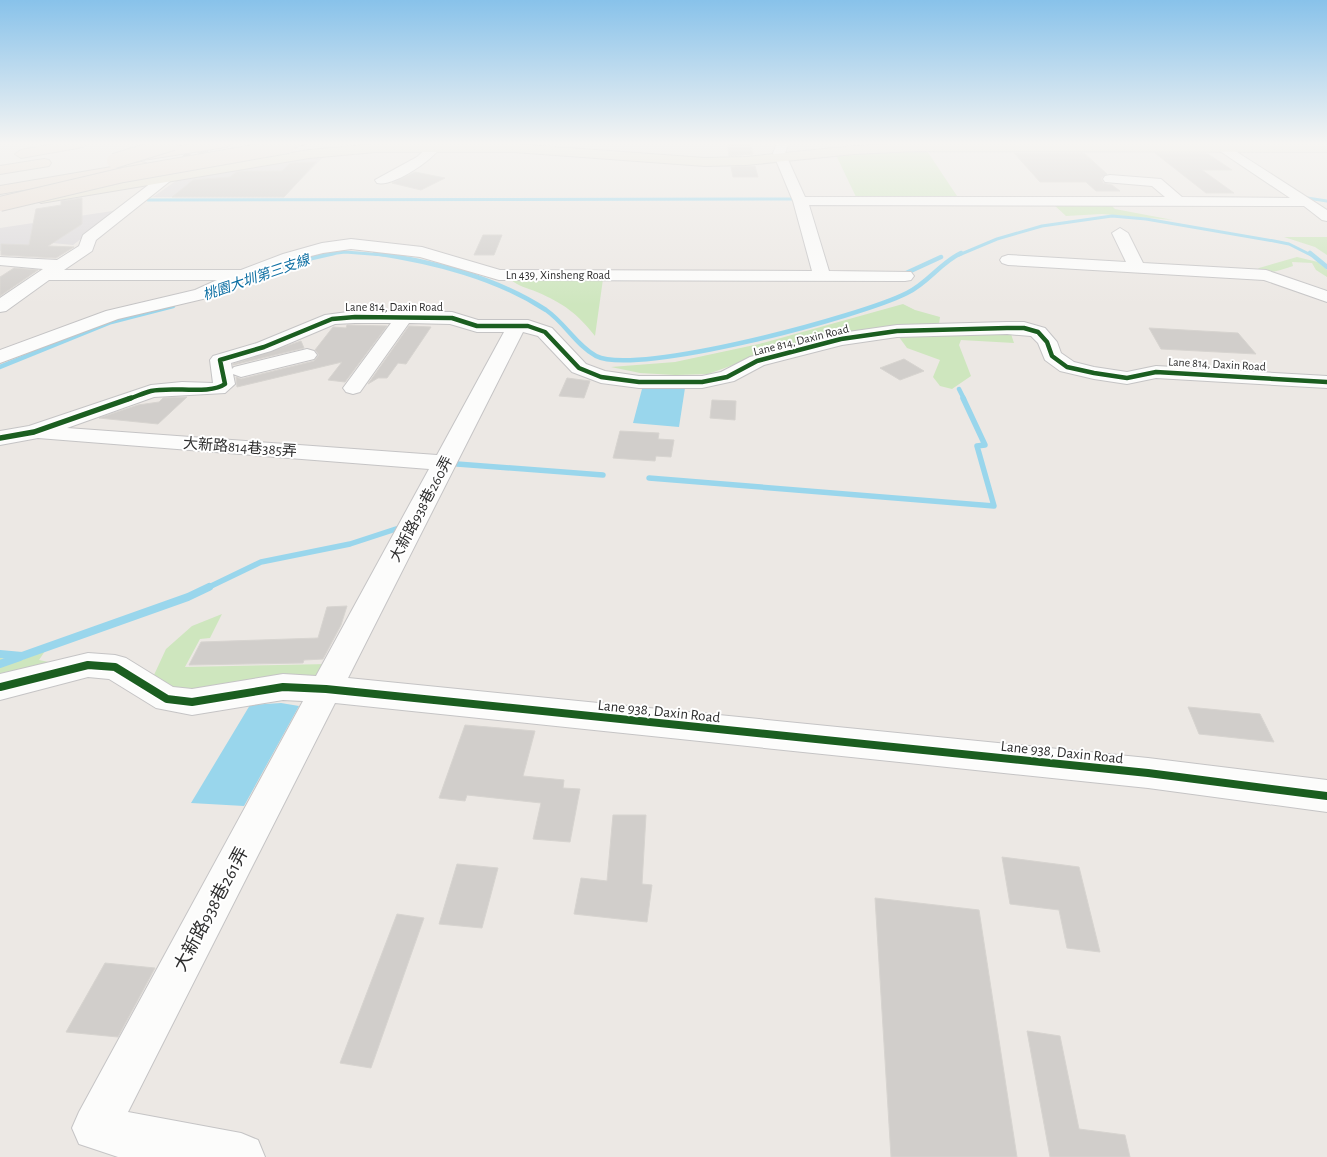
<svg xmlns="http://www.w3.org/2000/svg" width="1327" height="1157" font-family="'Alegreya Sans','Noto Sans TC',sans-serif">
<rect width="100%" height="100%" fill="#ece8e4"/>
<path fill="#dcd9db" d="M313 156H324L284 197H153L180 178Z
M119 210 73 245 42 242 0 251V228Z"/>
<path fill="#cee6be" d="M882 151H927L959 199H857L836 155Z
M1053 204H1110L1115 209 1173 220 1102 214 1066 216Z
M1284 237H1327V255L1315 247Z
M1297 257 1318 262 1327 270V277L1316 270 1312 263 1292 262 1293 266C1280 270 1270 275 1256 271L1259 268Z
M510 279H603L595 336C578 314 563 303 537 292 527 288 518 286 510 279Z
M903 304 915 310 940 317 939 324 775 350 708 374 675 375 640 373 611 367 675 362 759 344Z
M1011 334 1014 343 961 340 959 345 971 376 952 389 940 386 933 377 940 360 907 348 899 337Z
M222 614 210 638 200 639 185 667 329 664 323 677 180 693 154 675 166 649 192 626Z
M45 651 39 660 59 664 0 680V658L19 661Z"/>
<path fill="#99d6ec" d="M685 388 679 427 633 423 642 389Z
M281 703 299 706 244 806 191 803 250 705Z"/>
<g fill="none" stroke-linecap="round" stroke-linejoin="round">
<path stroke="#99d6ec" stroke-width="3" d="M1307 198 1327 201
M148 200 794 199
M322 255 345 252 384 255
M959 255 997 239 1042 226 1112 216 1146 219 1274 241 1289 244 1311 255"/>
<path stroke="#99d6ec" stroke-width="4.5" d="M375 253C434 262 495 277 546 310 565 323 576 345 596 356 636 377 862 316 907 293 928 283 940 263 961 253
M1310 253 1327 267
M904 274 941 257
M223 290 294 262 334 253
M0 367 111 322 173 306
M959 389 964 399"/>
<path stroke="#99d6ec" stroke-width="5.5" d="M457 464 603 475
M649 478 994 506 977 446 985 445 963 398
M207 588 261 562 350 544 402 527"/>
<path stroke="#99d6ec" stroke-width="8" d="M0 654 22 656 188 597 209 587
M0 664 20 657"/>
</g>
<path fill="#d1cecb" stroke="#d7d4d0" d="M727 143H750L753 154 729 156Z
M1014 153H1084L1107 174 1101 178 1103 183 1112 185 1120 191H1096L1086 182H1040Z
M1155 153 1208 154 1232 170H1202L1234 193H1206Z
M316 162 284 197H172L193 180 230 177 236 172 242 171H282L290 163Z
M755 166 758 177H733L731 167Z
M415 172 445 178 421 190 392 183Z
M82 198V224L48 246 74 247 56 258 1 255V244L29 245 36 209 61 205V201Z
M483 235H502L494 255H474Z
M14 268 38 270 0 296V277Z
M347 325 387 326 345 382 328 380 342 362 237 387 236 377 241 379 314 361 319 355 315 350 333 327 346 328Z
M409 326 431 327 406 364 398 363 387 378H378L368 384Z
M1149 328 1238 333 1256 354 1161 349Z
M301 341 304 348 233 365V364Z
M904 359 924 371 900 380 880 368Z
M567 378 590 381 584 398 559 396Z
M187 397 158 424 99 418 138 405 159 402 163 398Z
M712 400 736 401 735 420 710 418Z
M620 431 659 433 658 439 674 440 671 457 656 456 655 461 613 458Z
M347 606 341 625 323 659 304 660 303 663 189 665 201 642 318 638 327 607Z
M1188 707 1260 714 1274 742 1199 734Z
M465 725 535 731 523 776 564 780 563 788 580 789 570 842 533 839 541 803 467 795 465 801 439 798Z
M613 815H646L642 884 652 885 647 922 574 914 581 878 607 881Z
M1002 857 1079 867 1100 952 1067 948 1059 910 1010 904Z
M457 864 498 868 482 928 439 924Z
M875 898 979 910 1017 1157H891Z
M397 914 424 918 371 1068 340 1063Z
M105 963 155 968 118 1037 66 1032Z
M1027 1031 1060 1036 1079 1129 1125 1135 1130 1157H1050Z"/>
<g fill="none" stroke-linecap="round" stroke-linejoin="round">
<path stroke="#c6c3c0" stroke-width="14" stroke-dasharray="14 7" stroke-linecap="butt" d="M182 166 207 143"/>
<defs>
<path id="minor" d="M777 143H789L785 153 805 197H1165L1152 186 1105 182 1103 179 1105 176 1110 175 1161 179 1182 197 1290 198 1208 143H1223L1327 210V221L1322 220 1304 206 809 205 829 271 911 272 914 276 911 280 905 281 499 280 420 257 351 249 323 253 295 260 207 298 118 319 0 363V350L106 311 195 290 217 280H49L6 311 0 312V298L43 269 0 265V257L57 260 79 246 83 235 177 163H187L189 166 96 240 92 251 64 270H241L283 254 322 243 351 239 422 247 500 270 812 271 793 201 773 153Z
M434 144 440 148C431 161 393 187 377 183L375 180 417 157 430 145Z
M1120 228 1128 233 1143 263 1266 270 1327 291V302L1264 280 1008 265 1002 263 1000 260 1002 257 1008 255 1126 262 1112 233Z
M355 311 452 312 478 320H528L552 328 586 364 605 371 639 376H702L721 372 750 357 841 333 897 325 1007 322H1024L1045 328 1057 342 1061 353 1074 362 1094 367 1127 372 1156 366 1327 376V388L1156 378 1127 384 1094 379 1060 371 1045 360 1038 343 1031 336 1007 334 897 337 842 345 764 365 734 381 702 388H639L601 383 572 372 538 336 523 332 348 678 1148 758 1327 780V812L1148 788 335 703 128 1112 241 1133 258 1140 265 1157H118L79 1144 72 1128 79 1112 303 701 283 700 192 715 156 708 109 679 88 677 0 700V674L88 653 115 655 126 658 173 687 192 689 283 674 316 676 429 469 38 438 0 445V431L29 426 151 385 182 382 213 383 210 360 213 356 257 343 325 315ZM355 323H391L343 388 346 392 353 394 360 392 409 323 450 324 477 332H504L437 455 67 428 154 397 225 393 235 384 233 374 241 377 314 359 317 355 314 351 307 349 234 367 232 369 231 363 271 351 335 324Z"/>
<path id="major" d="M910 143 1327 144V152L915 151 854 154 746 165 705 166 514 152H376L309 158 41 203 34 199 41 195 309 150 376 144H514L705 158 746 157 854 146Z"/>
<path id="highway" d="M59 143H89L83 147 21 158 15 154 21 150Z
M199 143H232L226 147 130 162 124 158 130 154Z
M283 143H307L288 150 284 149 282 146Z
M44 159 49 160 51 163 49 166 0 174V166Z
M141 162 146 163 148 166 146 169 0 194V186Z"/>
</defs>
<use href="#minor" stroke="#c5c4c5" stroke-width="2"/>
<use href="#major" stroke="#c6c5c4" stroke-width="2"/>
<use href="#highway" stroke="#c6c5c4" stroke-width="2"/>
<use href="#minor" fill="#fcfcfb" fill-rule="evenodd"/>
<use href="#major" fill="#e8e4d6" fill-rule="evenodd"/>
<use href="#highway" fill="#eadfd6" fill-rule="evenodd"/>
<defs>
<path id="highway-bridge" d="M114 161 173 143
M0 204 123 175 288 146"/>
</defs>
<use href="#highway-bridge" stroke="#c6c5c4" stroke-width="16" stroke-linecap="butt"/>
<use href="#highway-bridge" stroke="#eadfd6" stroke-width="14"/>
<defs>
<path id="cycleway-far2" d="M128 399C135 397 143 393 151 391 171 386 210 395 225 384L220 360 264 347 332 319 355 317 452 318 477 326H528L545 332 579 368 601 377 639 382H702L727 377 757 361 841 339 897 331 1007 328H1024L1038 332 1047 342 1052 356 1067 367 1094 373 1127 378 1156 372 1327 382"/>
<path id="cycleway-far1" d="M0 438 34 432 131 398"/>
<path id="cycleway" d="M0 687 88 665 115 667 167 699 192 702 283 687 326 689 1148 773 1327 796"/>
</defs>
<use href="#cycleway-far2" stroke="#fff" stroke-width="6"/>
<use href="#cycleway-far1" stroke="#fff" stroke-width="8"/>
<use href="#cycleway" stroke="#fff" stroke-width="11"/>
<use href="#cycleway-far2" stroke="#1b5e20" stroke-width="4.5"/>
<use href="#cycleway-far1" stroke="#1b5e20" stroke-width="5.5"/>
<use href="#cycleway" stroke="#1b5e20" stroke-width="8"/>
</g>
<linearGradient id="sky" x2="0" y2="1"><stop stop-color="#88c2ea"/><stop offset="0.47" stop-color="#f6f5f3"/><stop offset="1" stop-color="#f6f5f3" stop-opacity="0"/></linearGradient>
<rect width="1327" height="305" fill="url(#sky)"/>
<g text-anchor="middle" stroke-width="4" stroke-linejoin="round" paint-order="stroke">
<g font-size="12" fill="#2e2e2e" stroke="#fff">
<text x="558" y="279">Ln 439, Xinsheng Road</text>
<text x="394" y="311">Lane 814, Daxin Road</text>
<text transform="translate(801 340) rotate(-14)" y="4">Lane 814, Daxin Road</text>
<text transform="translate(1217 364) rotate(3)" y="4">Lane 814, Daxin Road</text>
</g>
<g font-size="14" font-style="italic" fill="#0d6fa3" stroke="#fff">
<text transform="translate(256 277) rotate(-19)" y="5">桃園大圳第三支線</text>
</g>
<g font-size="15" fill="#2e2e2e" stroke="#fff">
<text transform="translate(240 447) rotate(4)" y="5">大新路814巷385弄</text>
<text transform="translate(421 509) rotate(-62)" y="5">大新路938巷260弄</text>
<text transform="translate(659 711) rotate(6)" y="5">Lane 938, Daxin Road</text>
<text transform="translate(1062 752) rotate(6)" y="5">Lane 938, Daxin Road</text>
</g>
<g font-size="18" fill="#2e2e2e" stroke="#fff">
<text transform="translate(211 909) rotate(-62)" y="6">大新路938巷261弄</text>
</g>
</g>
</svg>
